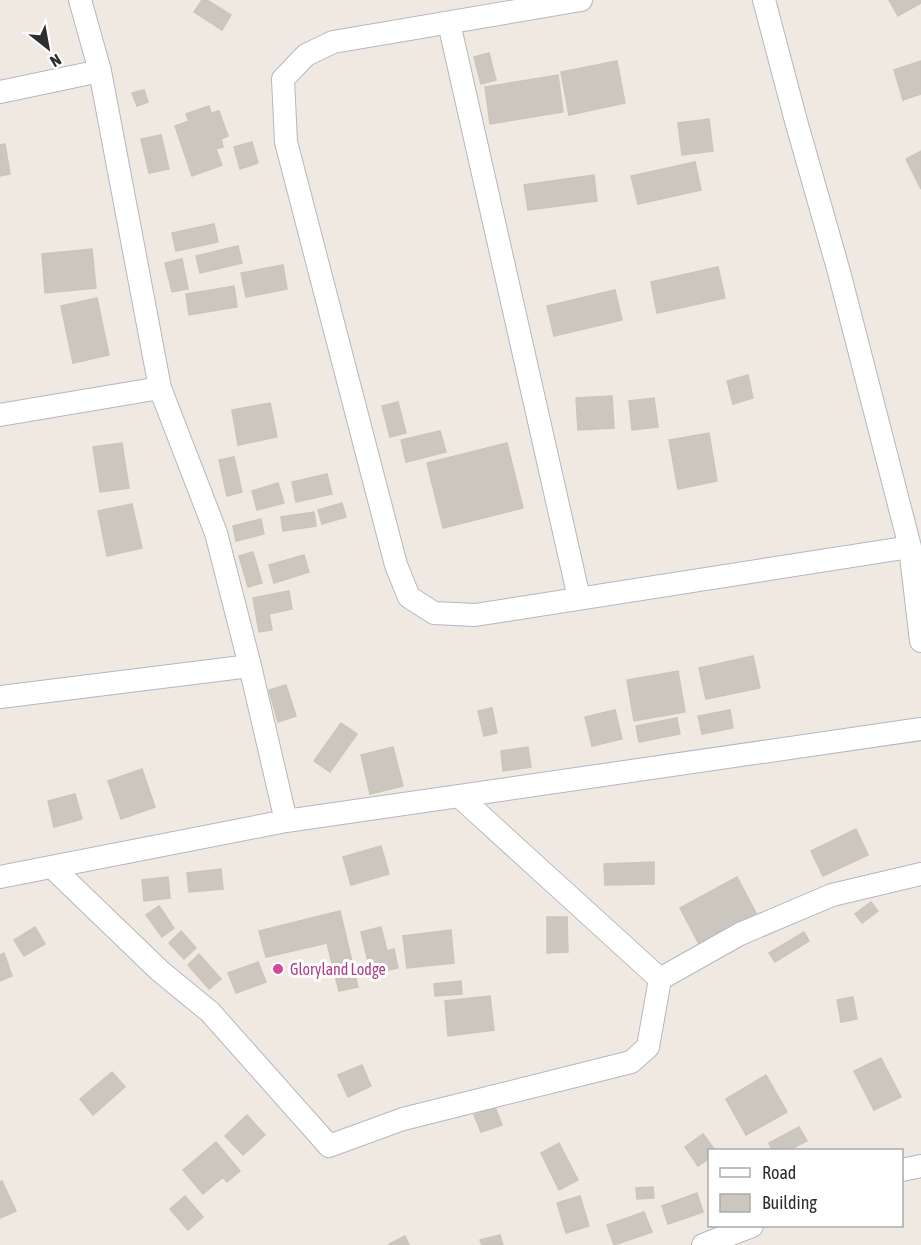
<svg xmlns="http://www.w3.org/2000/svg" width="921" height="1245" font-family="'Asap Condensed',sans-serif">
<rect width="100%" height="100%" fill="#efe9e1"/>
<path fill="#cbc7bf" stroke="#cbc5ba" stroke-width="1.5" d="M202 0H207L231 15 222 30 194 12Z
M889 0H921V3L898 16Z
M489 53 496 80 481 84 474 57Z
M617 61 625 103 569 115 561 72Z
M921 61V94L903 100 894 70Z
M558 75 563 112 490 124 485 87Z
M144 90 148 102 137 106 132 93Z
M209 106 211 113 219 111 228 136 221 139 223 147 216 149 222 165 192 176 175 126 189 121 186 114Z
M709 119 713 151 682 155 678 123Z
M161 135 169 169 149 173 141 139Z
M252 142 258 163 240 169 234 147Z
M5 144 10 174 0 176V145Z
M921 151V189L906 159Z
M695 162 701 190 638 204 631 176Z
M594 175 597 201 528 210 524 185Z
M214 224 218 242 176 251 172 233Z
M238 246 242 263 200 273 196 256Z
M92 249 96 288 45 293 42 254Z
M182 259 188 289 172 292 165 263Z
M283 265 287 289 246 297 241 273Z
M718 267 725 298 657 313 651 282Z
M234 286 237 307 189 315 186 294Z
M615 290 622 320 554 336 547 306Z
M97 298 109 355 73 363 61 306Z
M748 375 753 398 733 404 727 381Z
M612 396 614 428 578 430 576 398Z
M654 398 658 427 632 430 629 401Z
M398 402 406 433 390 437 382 406Z
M270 403 277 437 238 445 232 410Z
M440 431 446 452 406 462 401 440Z
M709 433 717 481 678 489 669 440Z
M122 443 129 488 100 492 93 447Z
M507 443 523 508 443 528 427 463Z
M234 457 242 492 227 496 219 460Z
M327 474 332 494 296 502 292 482Z
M278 483 284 503 257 510 252 491Z
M342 503 346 517 322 524 318 510Z
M132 504 142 548 107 556 98 511Z
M314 512 316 526 283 531 281 517Z
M261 519 264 534 236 541 233 526Z
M253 552 262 583 248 587 239 556Z
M304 555 309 572 274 583 269 565Z
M289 591 292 609 269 614 272 630 259 632 253 598Z
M753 656 760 688 706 699 699 668Z
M678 671 685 712 634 721 627 680Z
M286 685 296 716 278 722 269 690Z
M492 708 497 733 484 736 478 711Z
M615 710 622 739 592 746 585 717Z
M730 710 733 728 702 734 698 716Z
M677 718 680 734 639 742 636 726Z
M341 723 357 734 330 772 314 761Z
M393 747 403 786 370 794 361 755Z
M528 747 531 767 503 771 501 751Z
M142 769 155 807 121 819 108 781Z
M75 794 82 819 54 827 48 801Z
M856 829 868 855 823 876 811 851Z
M381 846 389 874 351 885 343 857Z
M654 862V884L605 885 604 864Z
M221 869 223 889 189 892 187 873Z
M168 877 170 898 144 901 142 880Z
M737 877 756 913 699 944 680 908Z
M871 902 878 911 862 923 855 914Z
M159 906 174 928 162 937 146 915Z
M340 911 358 987 339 991 327 943 266 957 259 931Z
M547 917H567L568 952 547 953Z
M35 927 45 944 24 956 14 940Z
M381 927 387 951 394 949 398 968 371 974 361 932Z
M451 930 454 963 407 968 403 936Z
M181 931 196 948 184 959 169 943Z
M804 932 809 941 775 962 769 953Z
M4 953 12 976 0 981V955Z
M199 954 221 979 209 989 188 965Z
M258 962 266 982 236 993 228 973Z
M461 981 462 994 435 996 434 984Z
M490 996 494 1030 448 1036 445 1001Z
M853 997 857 1019 841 1022 837 1000Z
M881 1058 901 1097 874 1110 854 1071Z
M362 1065 371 1086 348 1097 338 1075Z
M112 1072 125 1087 93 1115 80 1099Z
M766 1075 787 1112 746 1135 726 1099Z
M495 1107 502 1125 481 1132 474 1115Z
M247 1115 265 1135 243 1155 225 1136Z
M799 1127 807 1141 789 1150H772L769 1143Z
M703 1134 715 1150H710V1158L698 1166 685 1147Z
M216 1142 240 1171 227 1182 223 1177 203 1194 183 1170Z
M559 1143 578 1180 559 1190 541 1153Z
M2 1181 16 1211 0 1218V1182Z
M653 1187 654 1198 637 1199 636 1188Z
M697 1193 703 1212 668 1224 662 1206Z
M185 1196 203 1217 188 1230 170 1209Z
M580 1196 589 1226 566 1233 557 1203Z
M644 1212 652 1232 614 1245 607 1225Z
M500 1235 503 1245H482L480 1240Z
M405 1236 409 1245H389V1244Z"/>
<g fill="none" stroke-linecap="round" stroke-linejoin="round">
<defs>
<path id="street" d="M80 0 100 71 160 388 216 533 250 666 286 821
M581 0 333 42 306 55 283 79 286 142 396 565 409 597 434 613 475 615 910 547
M764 0 796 121 839 272 910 547 921 641
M449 23 579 598
M0 92 100 71
M0 415 160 388
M0 697 250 666
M459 796 660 979
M52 867 160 971 210 1012 329 1146 403 1119 631 1062 648 1047 660 979 740 934 832 895 921 874
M0 877 286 821 921 729
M902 1170 921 1166
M703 1245 752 1226"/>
</defs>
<use href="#street" stroke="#b4b7c1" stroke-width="24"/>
<use href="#street" stroke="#fff" stroke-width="22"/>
</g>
<circle fill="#d1479c" stroke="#fff" stroke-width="2" cx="278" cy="969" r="6"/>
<g text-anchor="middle" stroke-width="6" stroke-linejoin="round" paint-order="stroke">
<g font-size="16" fill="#b23c85" stroke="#fff" text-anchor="start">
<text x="290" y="975">Gloryland Lodge</text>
</g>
</g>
<rect x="708" y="1149" width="195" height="78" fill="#ffffff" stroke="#ababab" stroke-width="1.5"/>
<rect x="720" y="1168" width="30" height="9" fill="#ffffff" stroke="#ababab" stroke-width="1.5"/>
<text x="762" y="1179" font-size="18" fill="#2e2e2e">Road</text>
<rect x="720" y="1194" width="30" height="18" fill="#cbc7bf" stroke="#ababab" stroke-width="1.5"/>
<text x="762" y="1209" font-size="18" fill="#2e2e2e">Building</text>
<g transform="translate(48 48) rotate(149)" stroke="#ffffff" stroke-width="4.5" paint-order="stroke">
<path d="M0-4.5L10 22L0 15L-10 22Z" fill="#2e2e2e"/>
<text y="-9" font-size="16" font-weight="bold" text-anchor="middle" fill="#2e2e2e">N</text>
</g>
</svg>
